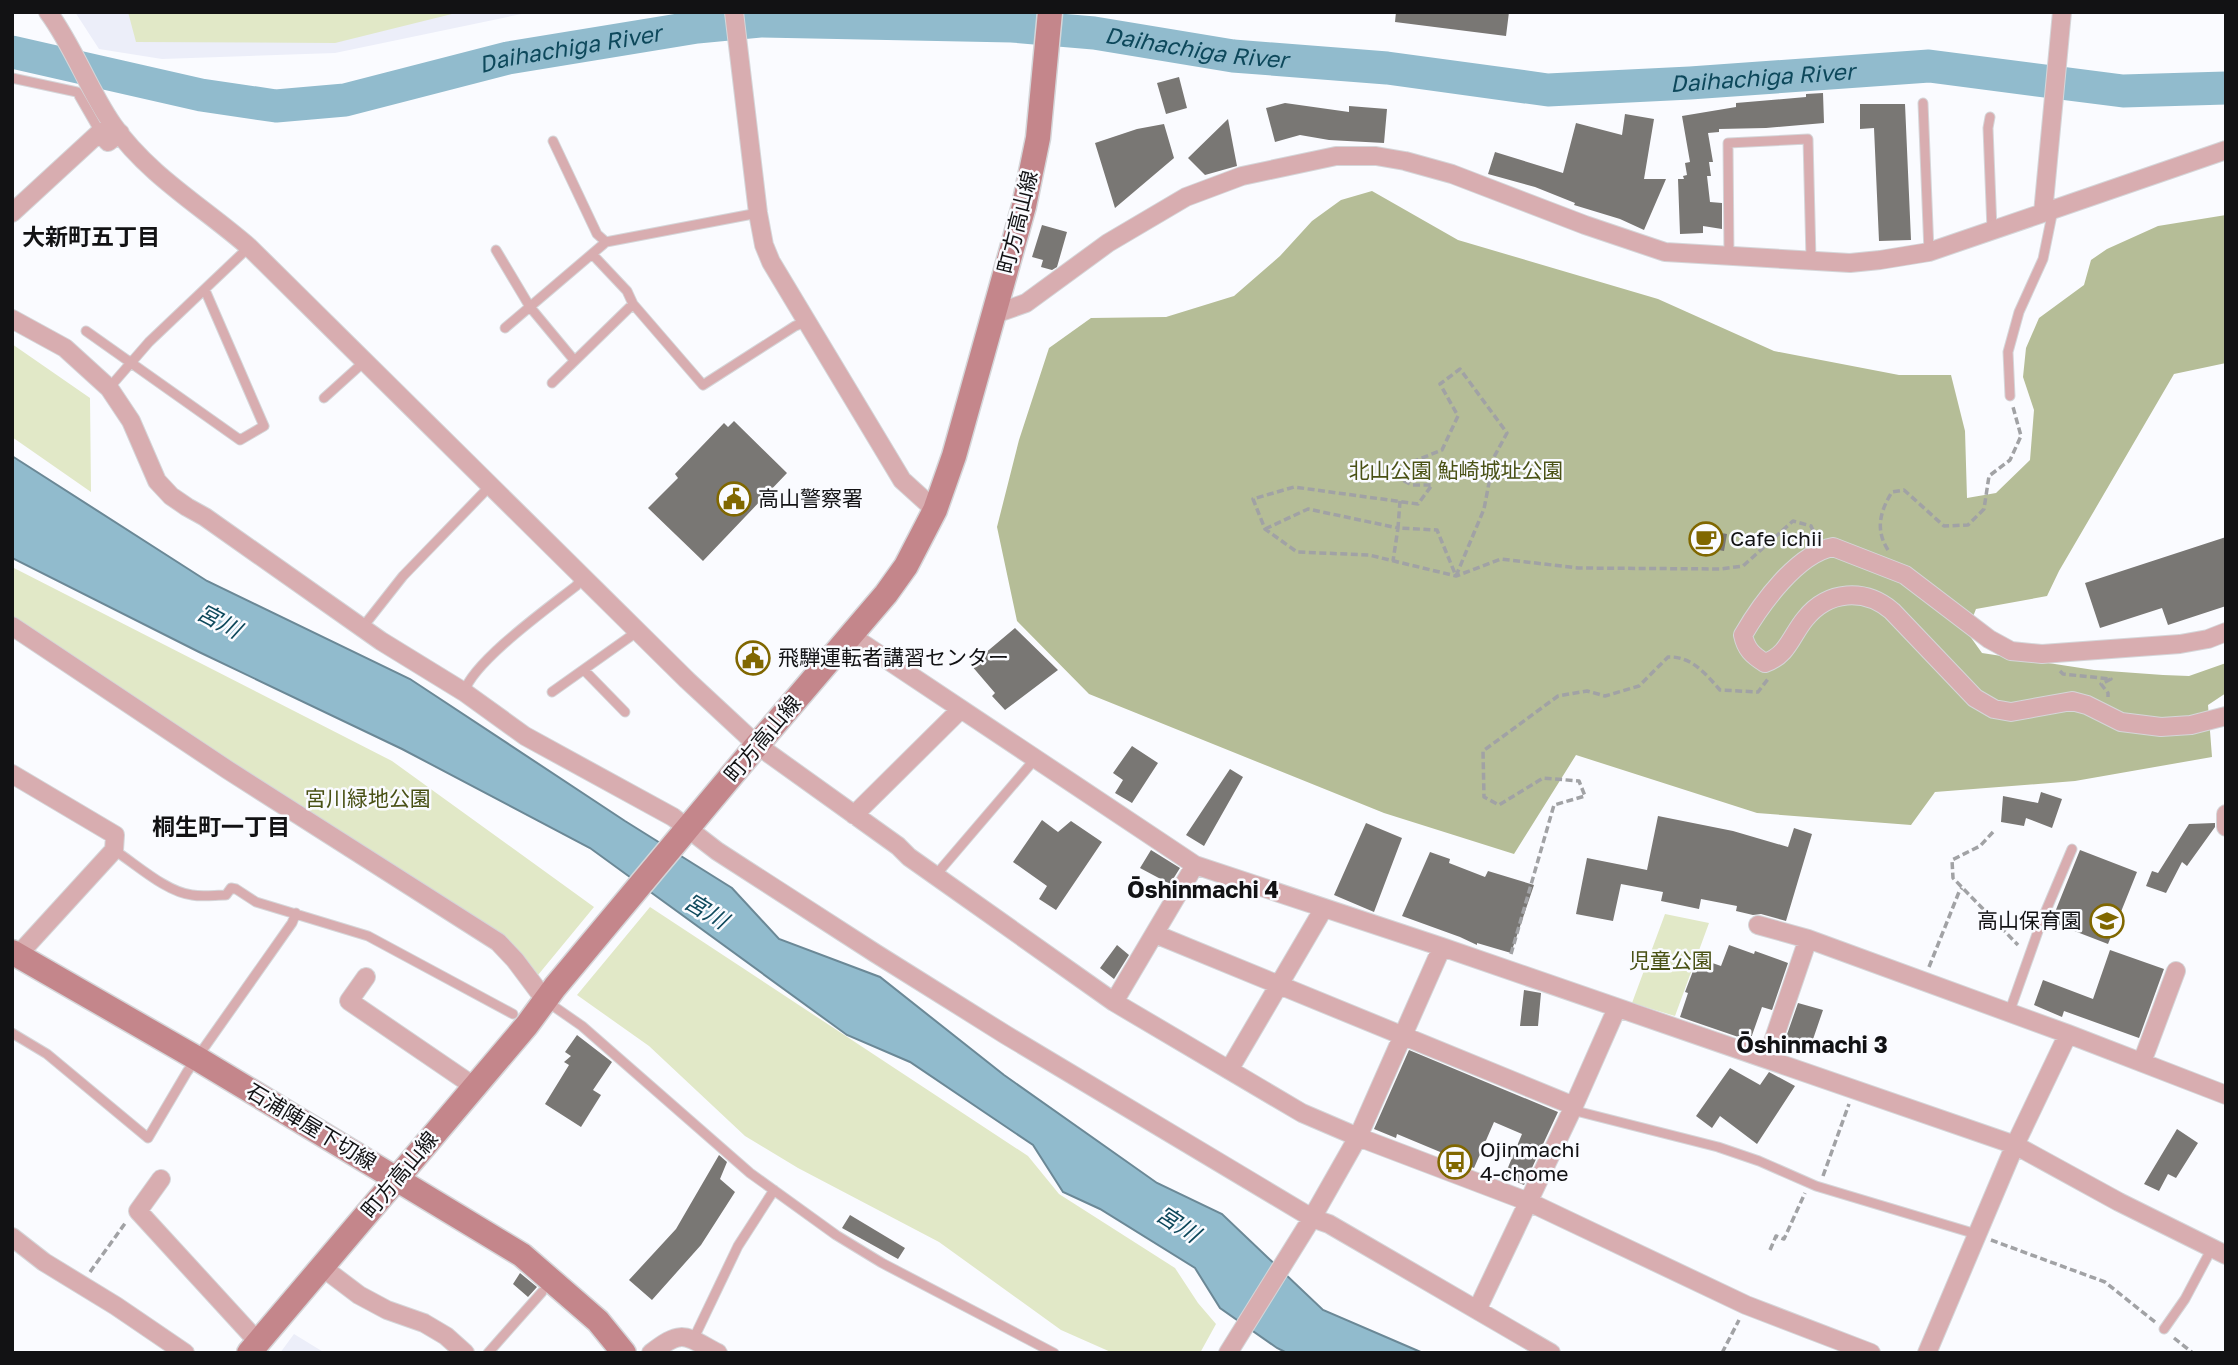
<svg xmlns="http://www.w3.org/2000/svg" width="2238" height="1365" font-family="'Golos Text','Noto Sans JP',sans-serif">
<rect width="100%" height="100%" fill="#fafbff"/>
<path fill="#eceef9" d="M75 12H531L335 53 162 59 99 49Z
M294 1334 325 1353H280Z"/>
<path fill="#e1e8c7" d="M128 12H460L335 43 136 42Z
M12 344 90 398 91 492 12 437Z
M12 567 392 761 594 907 538 975 518 957 12 618Z
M650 907 1028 1156 1059 1194 1175 1268 1198 1303 1216 1324 1200 1353H1113L1061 1330 939 1242 798 1168 745 1136 649 1046 577 995Z
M1665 914 1709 923 1675 1016 1632 1003Z"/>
<path fill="#b5bd97" d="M1372 191 1458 240 1658 299 1774 351 1899 375H1951L1965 431 1967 498 1996 493 2030 460 2034 410 2023 377 2026 348 2039 318 2084 285 2091 260 2107 249 2158 226 2226 215V363L2174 374 2059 571 2047 596 1976 609 1967 632 1982 653 2094 670 2163 675 2189 676 2226 663V693L2208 705 2212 757 2075 781 1935 792 1911 825 1757 813 1576 755 1514 854 1384 813 1089 694 1017 621 997 527 1019 440 1049 348 1091 318 1166 317 1234 296 1280 256 1312 221 1341 200Z"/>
<path fill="#91bbcd" stroke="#6b8896" stroke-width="2" d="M12 456 207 581 410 679 625 821 732 888 779 939 880 977 1004 1075 1157 1183 1222 1214 1323 1310 1423 1353H1287L1277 1348 1220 1308 1195 1268 1100 1209 1063 1192 1033 1145 910 1062 847 1035 590 848 402 749 199 652 12 558Z"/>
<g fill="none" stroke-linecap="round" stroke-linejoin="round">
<path stroke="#91bbcd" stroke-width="33" id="s1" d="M12 52 201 95 276 106 345 100 508 58 697 27 760 21 1012 26 1094 33 1233 56 1387 68 1548 90 1690 83 1929 66 2123 91 2226 88"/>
</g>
<path fill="#797774" d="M1396 12H1509L1506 36 1395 22Z
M1179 77 1187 108 1166 114 1157 83Z
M1823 93 1824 123 1766 128 1719 129V132L1708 133 1713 162H1709L1711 176H1707L1710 202 1722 203V229L1703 226V233L1680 234 1678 179H1684L1683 176 1687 175 1685 163 1690 162 1682 116 1736 107V103L1806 97V94Z
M1285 103 1349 112V106L1387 109 1384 143 1329 140 1300 135 1275 142 1266 108Z
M1860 104H1905L1911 240 1879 241 1874 128 1860 129Z
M1625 114 1654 119 1644 179H1666L1644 230 1620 219 1574 205 1575 203 1535 187 1488 174 1495 152 1563 173 1576 123 1622 135Z
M1228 119 1237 166 1205 175 1188 158Z
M1164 124 1174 158 1115 208 1095 143 1137 129Z
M1042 225 1067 232 1057 267 1052 270 1041 267 1043 260 1032 257Z
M734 421 787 473 703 561 648 508 678 478 675 474 724 423 728 427Z
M1694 528 1727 534 1724 551 1691 545Z
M2226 537V606L2168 625 2162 608 2100 628 2085 583Z
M1015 628 1058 670 1005 710 992 696 995 693 971 665Z
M1132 746 1158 763 1132 803 1115 793 1123 780 1113 773Z
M1230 769 1243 777 1204 846 1186 835Z
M2041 792 2062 799 2052 828 2026 818 2024 826 2001 822 2003 796 2038 803Z
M1658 816 1733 831 1788 847 1794 828 1812 834 1786 921 1761 914 1753 915 1736 911 1737 906 1701 899 1699 909 1661 901 1663 892 1621 884 1613 921 1576 914 1587 858 1647 870Z
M1042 820 1058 832 1071 821 1102 842 1056 910 1039 899 1047 886 1013 862Z
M1366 823 1402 838 1374 912 1334 895Z
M2215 823V827L2187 866 2182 862 2166 893 2146 886 2152 871 2158 873 2189 824Z
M1151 850 1180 868 1170 884 1140 868Z
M2080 850 2137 872 2108 944 2051 922Z
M1430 852 1450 859 1449 863 1485 877 1488 871 1534 885 1511 953 1477 943V945L1460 937 1402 916Z
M1117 945 1129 955 1114 979 1100 968Z
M1729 945 1754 954 1755 951 1788 963 1772 1010 1762 1007 1750 1041 1680 1017 1688 993 1685 992 1698 958 1721 966Z
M2110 950 2164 969 2139 1038 2064 1011 2062 1017 2034 1005 2043 980 2093 999Z
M1524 990 1541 993 1538 1026H1520Z
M1798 1003 1823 1010 1809 1051 1784 1043Z
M577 1035 612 1062 593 1090 601 1095 581 1127 545 1104 569 1065 564 1062 571 1056 565 1052Z
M1409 1050 1558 1112 1524 1185 1504 1177 1522 1134 1494 1122 1474 1168 1456 1161 1457 1159 1397 1134 1396 1138 1374 1129Z
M1730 1068 1760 1085 1769 1072 1795 1086 1757 1144 1720 1116 1712 1128 1696 1116Z
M2177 1129 2198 1143 2176 1178 2168 1174 2159 1191 2144 1184Z
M719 1155 727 1162 720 1179 735 1192 701 1245 652 1300 629 1280 676 1229Z
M850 1215 905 1248 898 1259 842 1228Z
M520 1273 537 1287 528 1297 513 1284Z"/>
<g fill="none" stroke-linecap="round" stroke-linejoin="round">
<defs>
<path id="lane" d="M12 78 77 92 100 132
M1923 103 1929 252
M1990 117 1988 128 1992 230
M553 141 597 234 606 242 758 213
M496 250 530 307 574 360
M593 255 627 291 633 304 703 385 795 326 806 322
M1729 256 1728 143 1808 139 1811 259
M505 328 606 242
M86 331 240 440 264 426 205 290
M552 383 633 304
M109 388 149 342 249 247
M2010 396 2008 352 2019 312 2043 259 2053 210
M324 398 365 361
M362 628 403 576 491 485
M584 670 625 712
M464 692C474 661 548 608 576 586L583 577
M552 692 638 631
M114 850C136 864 166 892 192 895 203 897 215 895 226 895L231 888 236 889 256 902 368 936 513 1014
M935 876 1035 759
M546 1001 582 1026 750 1173 836 1235 882 1263 1054 1353
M2009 1013 2042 920 2072 849
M12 1033 47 1054 148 1138 187 1072 292 923 296 913
M1572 1110 1718 1147 1759 1161 1816 1186 1976 1234
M2164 1329 2185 1299 2212 1248
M693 1340 738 1246 774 1190
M488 1353 542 1292"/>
<path id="street" d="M48 12C74 47 88 89 113 125 148 175 203 207 249 247L687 680 757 745 898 846 909 857 1114 1002 1302 1113 1358 1137 1529 1202 1746 1305 1871 1353
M734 12 758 213 764 245 771 262 902 480 935 510
M12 213 100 132 108 142 120 133
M2043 213 2226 150
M995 314 1026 303 1108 243 1186 197 1242 176 1336 156H1376L1405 161 1452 174 1585 225 1665 252 1850 263 1880 260 1929 252 2043 213 2062 12
M12 319 65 348 109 388 131 421 157 481 171 496 187 507 205 517 381 641 464 692 525 736 673 817 717 851 875 953 1006 1035 1312 1218 1329 1224 1551 1353
M12 626 228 770 498 942 515 960 545 1000
M2226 632 2208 639 2180 644 2042 654 2011 651 1989 639 1905 575 1833 547C1797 554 1761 604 1743 635 1746 649 1752 655 1765 663 1788 655 1791 636 1805 619 1828 590 1865 588 1892 611L1975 698 1994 709 2011 712 2072 701 2087 705 2121 722 2161 727 2191 725 2226 716
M850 635 1195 865 1442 947 2015 1145 2119 1202 2226 1255
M12 774 115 835 114 850 18 955
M2226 814V827
M854 815 960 710
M1758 925 1808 939 2068 1034 2226 1095
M1155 934 1574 1106
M366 977 349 1001 475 1087
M1114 1002 1195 865
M1767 1059 1808 939
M2142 1062 2176 971
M1229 1070 1324 908
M161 1179 138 1211 258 1342
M12 1237 44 1262 116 1306 185 1353
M322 1267 359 1295 387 1310 424 1323 446 1336 465 1353
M1477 1310 1572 1110 1617 1008
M651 1353C683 1328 685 1336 718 1353
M1228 1353 1312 1218 1358 1137 1442 947
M1927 1353 2015 1145 2068 1034"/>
<path id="secondary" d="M12 952 198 1059 522 1255 598 1321 624 1353
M249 1353 527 1025 555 987 757 745 886 594 906 566 935 510 954 456 1024 206 1038 138 1050 12"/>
</defs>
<use href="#lane" stroke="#d5d6d9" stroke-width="11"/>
<use href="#street" stroke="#d5d6d9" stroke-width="20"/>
<use href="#secondary" stroke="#d5d6d9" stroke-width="27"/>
<path stroke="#a1a2a5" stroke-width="3.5" stroke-dasharray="7 3.5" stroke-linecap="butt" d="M1400 501 1398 528 1437 530 1456 576
M1265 529 1308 509 1398 528 1393 561
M1888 550C1875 530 1880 511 1892 492L1904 490 1944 526 1968 525 1984 509 1989 476 2010 460 2021 436 2013 407
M1456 576 1484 509 1494 457 1507 433 1460 369 1440 384 1458 416 1442 450 1387 472 1412 485H1432L1418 504 1294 487 1253 499 1265 529 1297 552 1369 555 1456 576 1501 559 1578 568 1720 569 1743 566 1793 521 1811 526 1815 535
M2060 671 2063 674 2111 679 2101 684 2108 693V697
M1993 832 1980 846 1952 860 1953 878 2018 945
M1511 954 1554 805 1585 796 1579 781 1543 778 1499 805 1484 797 1483 751 1558 696 1587 691 1605 696 1639 686 1668 657C1691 656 1705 673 1720 690L1758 692 1768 679
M1929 967 1959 892 1962 888
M1823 1176 1849 1104
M1991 1240 2105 1282 2155 1322
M1770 1250 1776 1236 1784 1239 1805 1193
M90 1272 126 1222
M2174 1338 2193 1353
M1722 1353 1739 1320"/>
<use href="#lane" stroke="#d8adb0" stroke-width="9"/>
<use href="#street" stroke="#d8adb0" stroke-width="18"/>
<use href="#secondary" stroke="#c4868b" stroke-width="24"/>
</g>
<defs>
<symbol id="civic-ring" viewBox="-11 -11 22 22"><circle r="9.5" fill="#fafbff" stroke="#806700" stroke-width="1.5"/><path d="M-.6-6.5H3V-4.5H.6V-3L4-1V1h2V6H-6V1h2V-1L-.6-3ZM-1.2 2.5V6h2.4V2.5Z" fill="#806700"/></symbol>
<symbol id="cafe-ring" viewBox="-11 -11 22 22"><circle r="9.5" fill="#fafbff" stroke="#806700" stroke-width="1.5"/><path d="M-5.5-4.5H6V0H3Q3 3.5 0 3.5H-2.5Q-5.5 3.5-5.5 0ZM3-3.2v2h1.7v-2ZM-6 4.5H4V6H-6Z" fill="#806700"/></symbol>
<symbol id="school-ring" viewBox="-11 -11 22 22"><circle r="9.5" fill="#fafbff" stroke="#806700" stroke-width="1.5"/><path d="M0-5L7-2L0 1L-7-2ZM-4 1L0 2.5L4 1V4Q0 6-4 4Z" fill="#806700"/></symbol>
<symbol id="bus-ring" viewBox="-11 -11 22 22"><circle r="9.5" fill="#fafbff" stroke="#806700" stroke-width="1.5"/><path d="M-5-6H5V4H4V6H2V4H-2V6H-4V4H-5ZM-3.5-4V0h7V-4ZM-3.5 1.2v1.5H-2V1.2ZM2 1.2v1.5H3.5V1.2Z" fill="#806700"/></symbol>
</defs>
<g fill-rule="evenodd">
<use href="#civic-ring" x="715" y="480" width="38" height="38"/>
<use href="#cafe-ring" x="1687" y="520" width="38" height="38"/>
<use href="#civic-ring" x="734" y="639" width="38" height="38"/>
<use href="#school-ring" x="2088" y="902" width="38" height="38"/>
<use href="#bus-ring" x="1436" y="1143" width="38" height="38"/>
</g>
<g text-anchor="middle" stroke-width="5" stroke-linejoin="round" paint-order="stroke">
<g font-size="21" fill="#121214" stroke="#fafbff">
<text transform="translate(1018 222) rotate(-76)" y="7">町方高山線</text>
<text transform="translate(763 739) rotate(-50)" y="7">町方高山線</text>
<text transform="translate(311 1127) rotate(31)" y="7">石浦陣屋下切線</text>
<text transform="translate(400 1175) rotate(-50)" y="7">町方高山線</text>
</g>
<g font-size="21" fill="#495115" stroke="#fafbff">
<text x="1456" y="478">北山公園 鮎崎城址公園</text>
<text x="368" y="806">宮川緑地公園</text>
<text x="1671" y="968">児童公園</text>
</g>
<g font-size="21" fill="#121214" stroke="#fafbff" text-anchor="start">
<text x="758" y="506">高山警察署</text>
<text x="1730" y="546">Cafe ichii</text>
<text x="778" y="665">飛騨運転者講習センター</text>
<text x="2082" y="928" text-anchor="end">高山保育園</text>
<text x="1480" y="1157">Ojinmachi<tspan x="1480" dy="24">4-chome</tspan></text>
</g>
<g font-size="23" font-style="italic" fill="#0d485b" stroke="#fafbff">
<text dy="8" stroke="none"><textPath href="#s1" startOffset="1200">Daihachiga River</textPath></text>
<text dy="8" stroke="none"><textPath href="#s1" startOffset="570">Daihachiga River</textPath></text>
<text dy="8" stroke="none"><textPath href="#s1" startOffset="1769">Daihachiga River</textPath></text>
<text transform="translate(219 621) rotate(28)" y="8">宮川</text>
<text transform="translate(706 911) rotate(31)" y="8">宮川</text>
<text transform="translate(1178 1224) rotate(33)" y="8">宮川</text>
</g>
<g font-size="23" font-weight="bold" fill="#121214" stroke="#fafbff">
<text x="91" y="245">大新町五丁目</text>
<text x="221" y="835">桐生町一丁目</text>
<text x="1203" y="898">Ōshinmachi 4</text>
<text x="1812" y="1053">Ōshinmachi 3</text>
</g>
</g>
<rect width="2238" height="1365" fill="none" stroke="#121214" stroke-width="28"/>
</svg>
